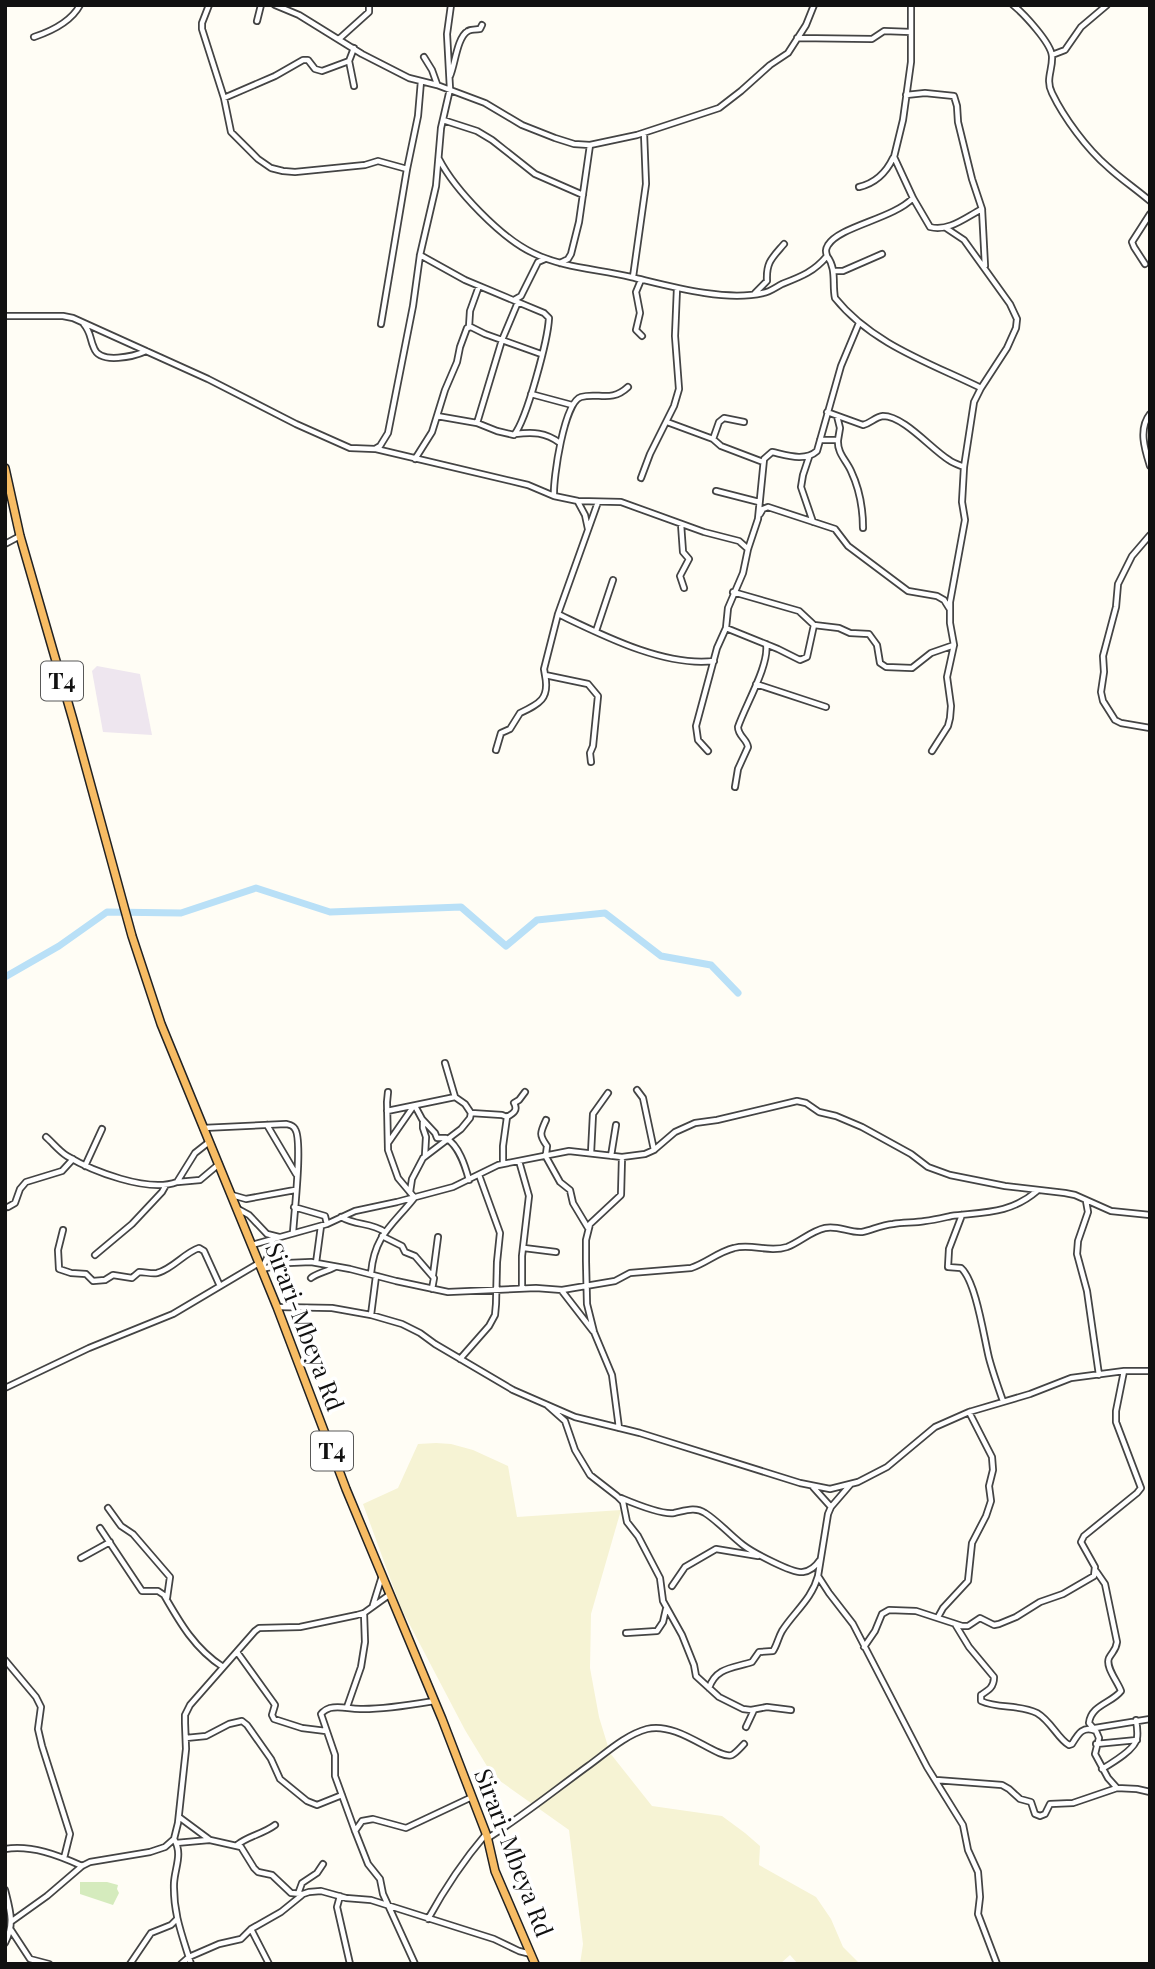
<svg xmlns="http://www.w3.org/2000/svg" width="1155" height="1969" font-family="'Playfair Display',serif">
<rect width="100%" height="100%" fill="#fffdf5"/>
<path fill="#eee6ef" d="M97 666 140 674 152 735 103 732 92 671Z"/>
<path fill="#f6f3d4" d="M436 1443 451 1444 473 1450 508 1466 517 1517 621 1510 591 1614 590 1668 599 1717 610 1753 652 1806 722 1816 745 1833 760 1846 759 1865 816 1897 831 1919 843 1947 860 1964H798L790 1955 780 1964H580L583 1944 569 1830 493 1776 465 1730 401 1608 363 1504 398 1488 418 1444Z"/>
<path fill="#d5ebbd" d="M80 1882H107L118 1885 117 1889 119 1893 113 1905 80 1894Z"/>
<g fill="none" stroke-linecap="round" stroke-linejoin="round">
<path stroke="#b9e0f7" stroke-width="7" d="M5 977 59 946 107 912 181 913 256 888 330 912 461 907 506 946 537 920 605 913 661 956 711 965 738 993"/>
<defs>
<path id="minor" d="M209 5 202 23V29L224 98 231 132 258 159 271 168 283 171 295 172 365 165 378 161 407 169
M275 5 299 15 362 54 409 78 437 85 485 103 522 125 555 138 574 144 590 145 637 135 719 108 741 91 770 65 788 53 806 25 814 5
M911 5V62L903 120 894 157 913 198 930 227C949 232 966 217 982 209
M1013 5C1024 14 1051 43 1052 56 1053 70 1045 79 1052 93 1064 118 1087 149 1108 167 1121 179 1136 189 1150 201
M257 21 261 5
M34 37C52 31 71 22 80 5
M797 38 872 39 884 31 911 32
M339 39 369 12V5
M1052 55 1065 50 1081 27 1107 5
M424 57 432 70 437 84
M349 61 354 86
M450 76C455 65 457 37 468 31 468 30 479 29 480 29L482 25
M906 95 925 93 954 96 957 106 958 122 972 179 982 209 985 266
M224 98 275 76 303 60H308L315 69 322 71 349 61 354 48
M443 120 477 131 492 140 535 174 583 195
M439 159C455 190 501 238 533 253 563 268 598 269 631 277 669 286 724 302 763 293 770 292 776 287 782 284 800 277 814 272 827 256 826 252 825 250 828 245 840 226 893 219 913 198
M859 187C876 183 886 173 893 158
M420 255 465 280 544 313 549 318C548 339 527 419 514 435L497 431 477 423 437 416
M827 256C837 269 832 284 835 298 872 344 930 363 981 388
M560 263 568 259 571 254 579 222 590 145
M1145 264 1134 247 1132 242 1150 214
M834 271H843L882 254
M633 277 646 184 644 133
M641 280 636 292 640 313 636 330 642 336
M755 293 767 281C766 262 772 258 784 244
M514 300 521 296 538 262 545 259
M5 316H63L73 318 208 379 296 424 350 448 375 449 380 446 388 433 413 306 420 255 436 186 441 128 450 89 447 34 451 5
M83 323C92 334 89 337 94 348 100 365 135 356 146 351
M381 324 407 169 418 116 421 81
M469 327 470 311 479 286
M502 340 518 302
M531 394 572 405
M827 412 863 425C871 423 875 417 883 416 904 416 931 449 949 460 953 463 959 465 964 467
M1150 414C1138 429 1145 450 1150 466
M667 422 713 439 721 446 763 462
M477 423 502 340
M515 434C533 432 545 432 560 443
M713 439 719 422 724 418 744 422
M820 440H838L840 428 837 416
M838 440C837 453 846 460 851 471 859 488 863 509 863 528
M376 449 528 485 554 496 578 501 621 502 704 532 739 541 748 549
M809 457 803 475 801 487 813 522
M415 459 432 432 445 390 457 362 460 347 467 328 471 327 485 334 541 354
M641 478 650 454 674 406 679 389 675 336 677 288
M716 491 759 502
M554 496C553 479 564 402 581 397 598 392 611 403 628 387
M578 502 585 515 588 529
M760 514 763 509 768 507 835 529 848 546 908 591 937 596 944 600 949 608
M681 524 683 552 689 559 680 576 684 588
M1150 535 1132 556 1118 584 1116 607 1103 656 1104 672 1101 692 1103 701 1115 720 1121 723 1150 728
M5 544 20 536
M733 592 799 611 814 625 839 628 850 633 869 634 877 645 880 663 886 667 912 668 931 653 954 645
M558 614C602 635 664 667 714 661
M726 628 778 649 800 660 807 657 814 625
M596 631 613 580
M756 684 826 707
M496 750 501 733 510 729 520 713C539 704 550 699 545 675
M708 751 698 740 696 726 717 648 726 628 728 608 743 573 748 549 758 519 764 459 772 452C786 455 805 462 817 451L841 366 859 323
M932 751 948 726 950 718 951 706 947 677 954 645 950 623V602L965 520 962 502 964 467 974 402 981 388 1007 348 1016 328 1017 319 1010 304 964 240 946 228
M591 762 590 753 593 746 598 696 588 684 545 675 544 669 558 614 598 502
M735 787 738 769 748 747C747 739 738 736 738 727 745 706 770 664 766 644
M445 1063 455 1097 465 1104 471 1113 502 1115 507 1117 503 1146V1164
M637 1090 643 1098 654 1150
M388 1092 387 1102 388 1150 398 1178 414 1197
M415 1106 422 1119 435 1133 437 1138H446C459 1146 465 1165 469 1180
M387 1111 455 1097
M507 1117C514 1113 518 1110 514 1103L519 1100 525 1092
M546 1120C540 1133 539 1135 547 1146L546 1154
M423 1122V1128L426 1137 425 1155
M267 1125 296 1174
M203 1128 286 1124C290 1125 293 1125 295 1129 303 1140 294 1215 293 1233
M46 1137C53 1143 59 1151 67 1156 92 1171 148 1193 177 1182L195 1153 209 1142
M388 1143 413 1107
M591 1153 593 1114 608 1093
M545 1155 560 1182 570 1190 573 1203 588 1228
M611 1156 616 1125
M519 1161 529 1196 522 1256V1288
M85 1166 102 1129
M178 1182 200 1180 219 1164
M410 1192 412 1179 423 1158 461 1129 470 1118 471 1113
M232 1195 246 1199 295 1190
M1086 1201 1088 1212 1078 1241 1077 1254 1087 1291 1099 1375
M8 1207 15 1203 20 1189 26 1182 62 1171 73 1159
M294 1207 325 1216 327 1224
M238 1209 249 1215 267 1234 279 1237
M962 1215 949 1249 948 1267 961 1268C976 1281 984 1338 989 1358 993 1373 998 1387 1003 1401
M341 1217C357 1226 370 1222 385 1232
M63 1230 58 1250 59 1269 71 1273 86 1274 93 1281 105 1280 113 1275 132 1278 139 1272C145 1272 152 1274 157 1273 173 1269 184 1253 199 1248L204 1251 220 1286
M382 1236 402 1246 405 1252 415 1256 434 1278 432 1289
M252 1245 327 1224 355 1211 397 1202 453 1187 498 1165 569 1151 622 1157 645 1154 654 1150 675 1132 695 1123 717 1120 797 1101 806 1103 819 1112 836 1116 862 1127 911 1154 928 1167 950 1175 1005 1186 1065 1193 1075 1195 1111 1211 1150 1215
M524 1248 556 1252
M95 1255 132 1224 162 1192 166 1185
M316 1263 321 1226
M262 1268 269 1254 273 1239
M262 1269 288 1263 311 1262 350 1269 396 1281 448 1292 536 1288 562 1290 615 1281 630 1273 691 1268C706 1263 718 1252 734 1248 752 1243 768 1253 787 1247 800 1242 811 1231 825 1228 838 1225 849 1233 862 1232 872 1230 881 1225 893 1224 903 1222 914 1223 925 1221 934 1220 942 1218 951 1216 984 1212 1010 1214 1037 1191
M371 1274C374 1235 393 1225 415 1197
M433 1275 438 1237
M311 1278C315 1274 328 1271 335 1267
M562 1291 593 1331
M277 1307 332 1308 371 1315 402 1324 420 1333 435 1344 513 1390 575 1417 640 1433 800 1483 830 1489 858 1482 887 1467 935 1427 969 1412 1030 1394 1071 1378 1124 1371H1150
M371 1315 376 1276
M460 1359 489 1326 495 1315 496 1304 497 1262 500 1233 479 1175
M5 1388 89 1348 173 1314 259 1263
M547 1405 565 1421 575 1450 590 1475 617 1496 623 1502 627 1522 638 1536 660 1578 663 1601 682 1635 694 1665 696 1676 719 1697 743 1709 751 1710 767 1707 791 1710
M619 1428 612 1375 594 1332 587 1304 586 1261V1240L590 1224 621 1195 622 1157
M850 1485 831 1507 828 1514 818 1576 829 1593 853 1624 927 1767 963 1825 968 1850 978 1872 980 1897 978 1914 997 1964
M813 1487 831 1507
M621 1498C633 1503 661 1515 674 1513 684 1511 695 1506 705 1513 719 1522 730 1535 743 1545 752 1552 793 1574 803 1572 810 1571 816 1566 820 1560
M108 1508 121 1526 133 1534 170 1577 167 1598
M100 1528 142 1591H158L164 1595C180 1623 195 1649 223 1667
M81 1558 110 1542
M672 1586 685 1567 716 1549 758 1556
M373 1605 382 1576
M938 1617 943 1608 968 1581 972 1543 986 1516 991 1501 989 1486 993 1470 992 1457 969 1412
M955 1624 969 1647 994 1677C994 1687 989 1690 981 1695V1701C998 1709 1020 1704 1037 1713 1051 1721 1058 1739 1069 1745L1072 1744C1078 1734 1083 1725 1096 1731L1099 1738 1095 1754 1108 1778 1117 1788
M626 1633 657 1631 663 1622 666 1609
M864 1647 875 1631 882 1614 889 1610 916 1611 962 1626H968L980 1618 994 1625 999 1624 1016 1617 1040 1602 1063 1594 1094 1576 1095 1567 1081 1542 1084 1536 1137 1493 1141 1488 1116 1422V1411L1124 1371
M237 1652 273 1702 275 1705 272 1715 274 1719 302 1728 326 1731
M5 1660 36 1697 41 1707 38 1729 42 1746 70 1834 64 1858
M709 1688C716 1667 734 1668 752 1662L759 1652 773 1651C777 1645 778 1638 782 1631 794 1612 812 1599 818 1576
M347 1707 361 1667 365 1642 364 1613
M746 1727 754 1710
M1095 1728 1150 1719
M1095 1730 1089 1723C1091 1705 1112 1703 1121 1691 1118 1682 1105 1667 1109 1658 1113 1651 1116 1650 1117 1642L1105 1584 1096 1571
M186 1738 206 1736 229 1724 242 1721 247 1725 271 1759 280 1779 307 1801 317 1805 342 1795
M1096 1744 1137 1740
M1102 1769C1112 1763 1136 1749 1137 1738 1138 1732 1137 1726 1136 1720
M936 1780 1002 1785 1009 1789 1020 1799 1031 1802 1035 1814 1040 1816 1045 1814 1050 1804 1073 1803 1117 1788 1137 1789 1150 1792
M179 1817 210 1840 241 1847 254 1868 258 1872 272 1875 291 1893 303 1894 309 1892 321 1891 346 1898 371 1900 494 1939 519 1951 531 1954
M355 1831 362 1821 373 1819 406 1828 472 1797
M488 1838C523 1816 555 1790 588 1766 606 1753 625 1735 647 1729 679 1721 717 1760 732 1755 736 1753 741 1747 744 1744
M174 1839C183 1854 175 1867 174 1883 173 1913 182 1935 191 1964
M176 1843 209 1840
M237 1845C248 1836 263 1834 275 1825
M5 1849C32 1845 58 1855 82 1866
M5 1890C10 1910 15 1924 5 1943
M298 1894 302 1883 317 1873 323 1864
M340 1896 337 1907 350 1964
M428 1919C445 1888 463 1861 486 1834
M12 1921 47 1896 82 1866 90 1862 150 1852 165 1847 174 1839 178 1823 186 1749 185 1723V1715L190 1705 255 1631 259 1628 300 1627 357 1615 364 1613 389 1595
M251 1929 269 1964
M11 1930 30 1959 49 1964
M130 1964 151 1933 171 1925 176 1920
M181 1964 189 1957 219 1944 241 1939 251 1929 281 1912 302 1895
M415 1964 383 1894 380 1879 368 1864 355 1831 335 1776V1755L321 1714C325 1710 324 1710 330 1708 341 1705 351 1710 363 1709 387 1709 410 1705 434 1701"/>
<path id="trunk" d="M5 468 20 536 73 720 132 936 161 1024 277 1307 346 1489 442 1719 487 1836 495 1871 535 1964"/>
</defs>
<use href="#minor" stroke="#444" stroke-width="8"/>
<use href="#trunk" stroke="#222" stroke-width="10"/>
<use href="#minor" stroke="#fff" stroke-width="4.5"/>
<use href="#trunk" stroke="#f7bc64" stroke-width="7"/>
</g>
<g text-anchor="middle" stroke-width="7" stroke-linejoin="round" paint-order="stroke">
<g fill="#fff" stroke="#585858" stroke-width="2">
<rect x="41" y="661.5" width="42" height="39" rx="5"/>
<rect x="311" y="1431.5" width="42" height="39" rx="5"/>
</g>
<g font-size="23" font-weight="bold" fill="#111">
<text x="62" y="689">T4</text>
<text x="332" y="1459">T4</text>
</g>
<g font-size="24" fill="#111" stroke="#fff">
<text transform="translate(304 1327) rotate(69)" y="8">Sirari-Mbeya Rd</text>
<text transform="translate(513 1853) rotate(69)" y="8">Sirari-Mbeya Rd</text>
</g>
</g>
<rect width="1155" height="1969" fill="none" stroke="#111111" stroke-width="14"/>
</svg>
